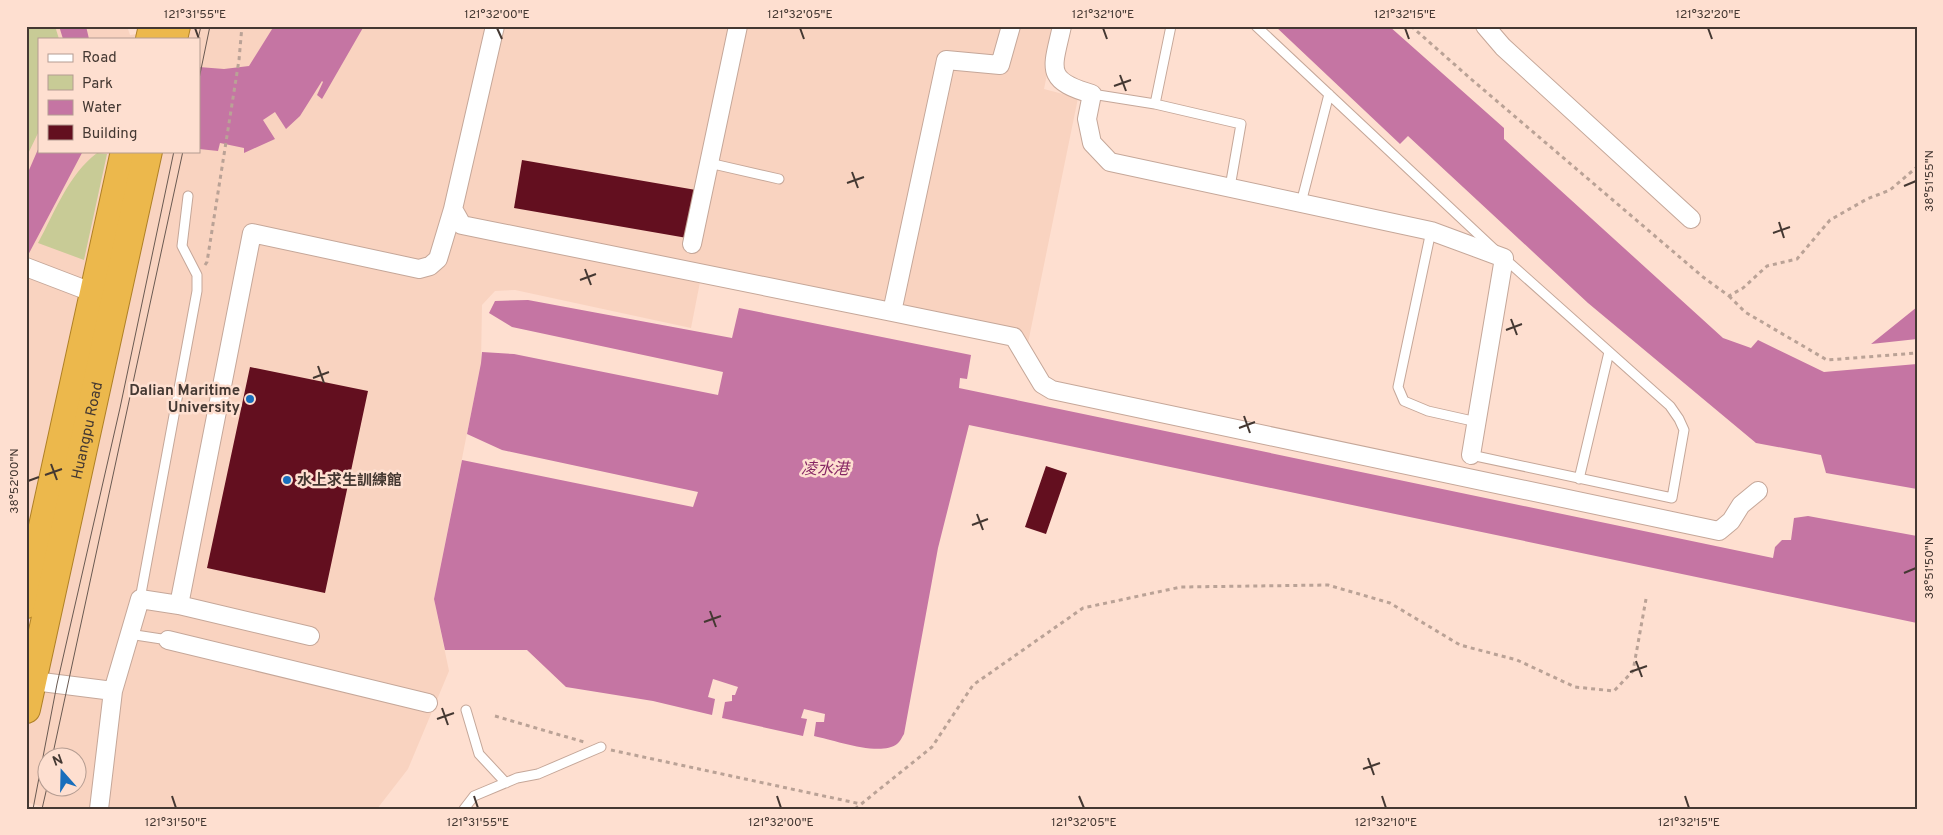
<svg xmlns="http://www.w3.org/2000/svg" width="1943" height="835" font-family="Overpass,'Noto Sans SC',sans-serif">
<rect width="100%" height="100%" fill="#fedfd0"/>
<path fill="#f9d3c0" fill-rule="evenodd" d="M26 26H127L130 35 199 26H1057L1044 89 1078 98 1027 348 700 282 691 328 515 290 495 291 482 305 481 363 434 599 449 671 408 769 377 809H50L26 802ZM39 39H199V151H39ZM48 758H78V788H48Z"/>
<path fill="#c8cb96" d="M26 26H55L59 39H39V131L26 158Z
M97 153 107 154 84 260 38 243C55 212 68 175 97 153Z"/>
<path fill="#c575a3" d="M59 26H86L89 39H63Z
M274 26H364L322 99 317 95 323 82 322 81 300 116 286 129 275 112 263 120 275 139 244 153V148L220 143 218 151 199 149V67L224 69 249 66Z
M1275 26H1389L1504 128V139L1723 338 1751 348 1758 340 1824 372 1917 364V489L1826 473 1821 455 1756 443 1588 303 1408 136 1400 144Z
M39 147V151H83L26 259V177Z
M528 300 732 338 739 308 971 355 967 379 960 378 959 388 1773 558 1775 547 1782 540H1791L1794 518 1808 516 1917 536V623L969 425 938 548 904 734C902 737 900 742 897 744 880 757 834 740 814 736L816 722H824L825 714 804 709 801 718 807 719 803 736 722 718 725 702 732 701V695H735L738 687 713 679 708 697 715 699 712 715 653 701 566 687 527 650H445L434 599 462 460 693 507 698 492 502 450 467 434 481 363 482 352 514 354 718 395 723 372 512 327 489 313 495 301Z
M1917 307V339L1871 344Z"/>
<path fill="#630f1f" d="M522 160 696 190 687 238 514 208Z
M250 367 368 391 325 593 207 568Z
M1046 466 1067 473 1046 534 1025 527Z"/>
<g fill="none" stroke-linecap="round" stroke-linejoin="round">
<defs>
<path id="service" d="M1256 26 1494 249
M1092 94 1155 104 1241 124 1230 187
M1155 104 1171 26
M709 163 779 179
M1301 203 1329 94
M1431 231 1398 387 1404 401 1428 411 1477 422
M1471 455 1672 498 1684 430 1679 419 1670 406 1504 258
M1579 479 1609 352
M140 599 197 291V275L182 246 188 196
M129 634 168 640
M466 710 479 754 506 783
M464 809 474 796 517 778 538 774 601 747"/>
<path id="minor" d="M495 26 453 209 462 225 892 312 946 60 1000 65 1011 26
M1062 26C1053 68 1043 80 1092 94L1087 119 1092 143 1110 162 1431 231 1504 258 1471 455
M1485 26 1503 47 1691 219
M692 244 738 26
M26 267 94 293
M892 312 1014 337 1042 384 1052 390 1719 531 1731 521 1741 505 1758 491
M179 605 252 233 419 269 430 266 438 259 453 209
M168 640 428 703
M26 680 113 691
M99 809 113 691 140 599 179 605 310 636"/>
<g id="trunk">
<path d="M150 39 153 26"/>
<path d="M173 39 176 26"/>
<path d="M26 604 125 151"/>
<path id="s1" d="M26 709 148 151"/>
</g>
</defs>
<use href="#service" stroke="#c5a799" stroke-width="11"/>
<use href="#minor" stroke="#c5a799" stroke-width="20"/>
<use href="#trunk" stroke="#af8026" stroke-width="30"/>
<path stroke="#baa296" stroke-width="3" stroke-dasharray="4 4" stroke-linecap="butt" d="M1411 26 1471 79 1703 277 1729 296 1743 288 1767 266 1797 259 1830 220 1867 199 1890 190 1917 167
M205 265 207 262 239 60 242 26
M1729 296 1745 312 1827 360 1917 353
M495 716 584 742
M611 750 861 804
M855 809 932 747 973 685 1083 608 1181 587 1328 585 1390 603 1460 645 1517 660 1575 687 1614 691 1633 671 1646 599"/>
<use href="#service" stroke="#fff" stroke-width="9"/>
<use href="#minor" stroke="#fff" stroke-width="18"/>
<use href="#trunk" stroke="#ecb84c" stroke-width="28"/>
<path stroke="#695951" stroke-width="1" d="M198 39 201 26
M199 79 210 26
M52 758 183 151
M33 809 57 684 120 408 174 151
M42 809 48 783"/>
</g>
<path fill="none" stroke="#443832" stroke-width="2" d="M195 28 199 39M497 28 502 39M800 28 804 39M1103 28 1107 39M1405 28 1409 39M1708 28 1712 39M1120 75 1126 91M1114 86 1131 80M852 172 858 188M847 183 864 177M1904 186 1916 181M1779 222 1784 238M1773 233 1790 227M585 269 591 285M580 280 596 274M1511 319 1517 335M1506 330 1522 324M318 366 324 383M313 378 329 372M1244 416 1250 433M1239 428 1255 422M51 464 57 480M45 475 62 469M28 481 39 477M977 514 983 530M972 525 988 519M1904 573 1916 568M710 611 716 627M704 622 721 616M1636 661 1642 677M1630 672 1647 666M442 708 448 725M437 719 454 713M1368 758 1374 775M1363 769 1380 763M172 796 176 808M474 796 478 808M777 796 781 808M1079 796 1084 808M1382 796 1386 808M1685 796 1689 808"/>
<g fill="#186ebc" stroke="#fedfd0" stroke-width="2">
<circle cx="250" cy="399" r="5"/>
<circle cx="287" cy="480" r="5"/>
</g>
<g text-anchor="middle" stroke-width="5" stroke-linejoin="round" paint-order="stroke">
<g font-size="15" font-weight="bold" fill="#443832" stroke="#fedfd0" text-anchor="end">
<text x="240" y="395">Dalian Maritime<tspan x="240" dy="17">University</tspan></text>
<text x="297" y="485" text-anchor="start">水上求生訓練館</text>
</g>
<g font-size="15" fill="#443832" stroke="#fedfd0">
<text dy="5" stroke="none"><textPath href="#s1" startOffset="285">Huangpu Road</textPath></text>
</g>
<g font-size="16" font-style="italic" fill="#872765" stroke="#fedfd0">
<text x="825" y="474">凌水港</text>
</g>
</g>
<rect width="1943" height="835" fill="none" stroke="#fedfd0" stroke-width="55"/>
<rect x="38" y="38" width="162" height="115" fill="#fedfd0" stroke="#b49c91"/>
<rect x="48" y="54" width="25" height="8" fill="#ffffff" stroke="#b49c91"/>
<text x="82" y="62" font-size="15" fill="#443832">Road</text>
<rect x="48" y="75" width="25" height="15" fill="#c8cb96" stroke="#b49c91"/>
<text x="82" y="88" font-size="15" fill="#443832">Park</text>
<rect x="48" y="100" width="25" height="15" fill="#c575a3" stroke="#b49c91"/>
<text x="82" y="112" font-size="15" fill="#443832">Water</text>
<rect x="48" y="125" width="25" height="15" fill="#630f1f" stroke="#b49c91"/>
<text x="82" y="138" font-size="15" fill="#443832">Building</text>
<g transform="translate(62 772) rotate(340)"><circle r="24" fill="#fedfd0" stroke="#b49c91"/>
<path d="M0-4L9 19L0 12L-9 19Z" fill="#186ebc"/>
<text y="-8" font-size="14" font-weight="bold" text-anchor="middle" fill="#443832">N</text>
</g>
<rect x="28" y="28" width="1888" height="780" fill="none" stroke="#443832" stroke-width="2"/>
<g font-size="12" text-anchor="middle" fill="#443832">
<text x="195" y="18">121°31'55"E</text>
<text x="497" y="18">121°32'00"E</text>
<text x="800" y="18">121°32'05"E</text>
<text x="1103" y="18">121°32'10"E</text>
<text x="1405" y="18">121°32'15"E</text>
<text x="1708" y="18">121°32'20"E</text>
<text transform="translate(1929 181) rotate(-90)" y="4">38°51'55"N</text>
<text transform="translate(14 481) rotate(-90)" y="4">38°52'00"N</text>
<text transform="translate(1929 568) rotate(-90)" y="4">38°51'50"N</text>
<text x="176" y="826">121°31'50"E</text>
<text x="478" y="826">121°31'55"E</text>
<text x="781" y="826">121°32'00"E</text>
<text x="1084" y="826">121°32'05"E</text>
<text x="1386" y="826">121°32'10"E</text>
<text x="1689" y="826">121°32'15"E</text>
</g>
</svg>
